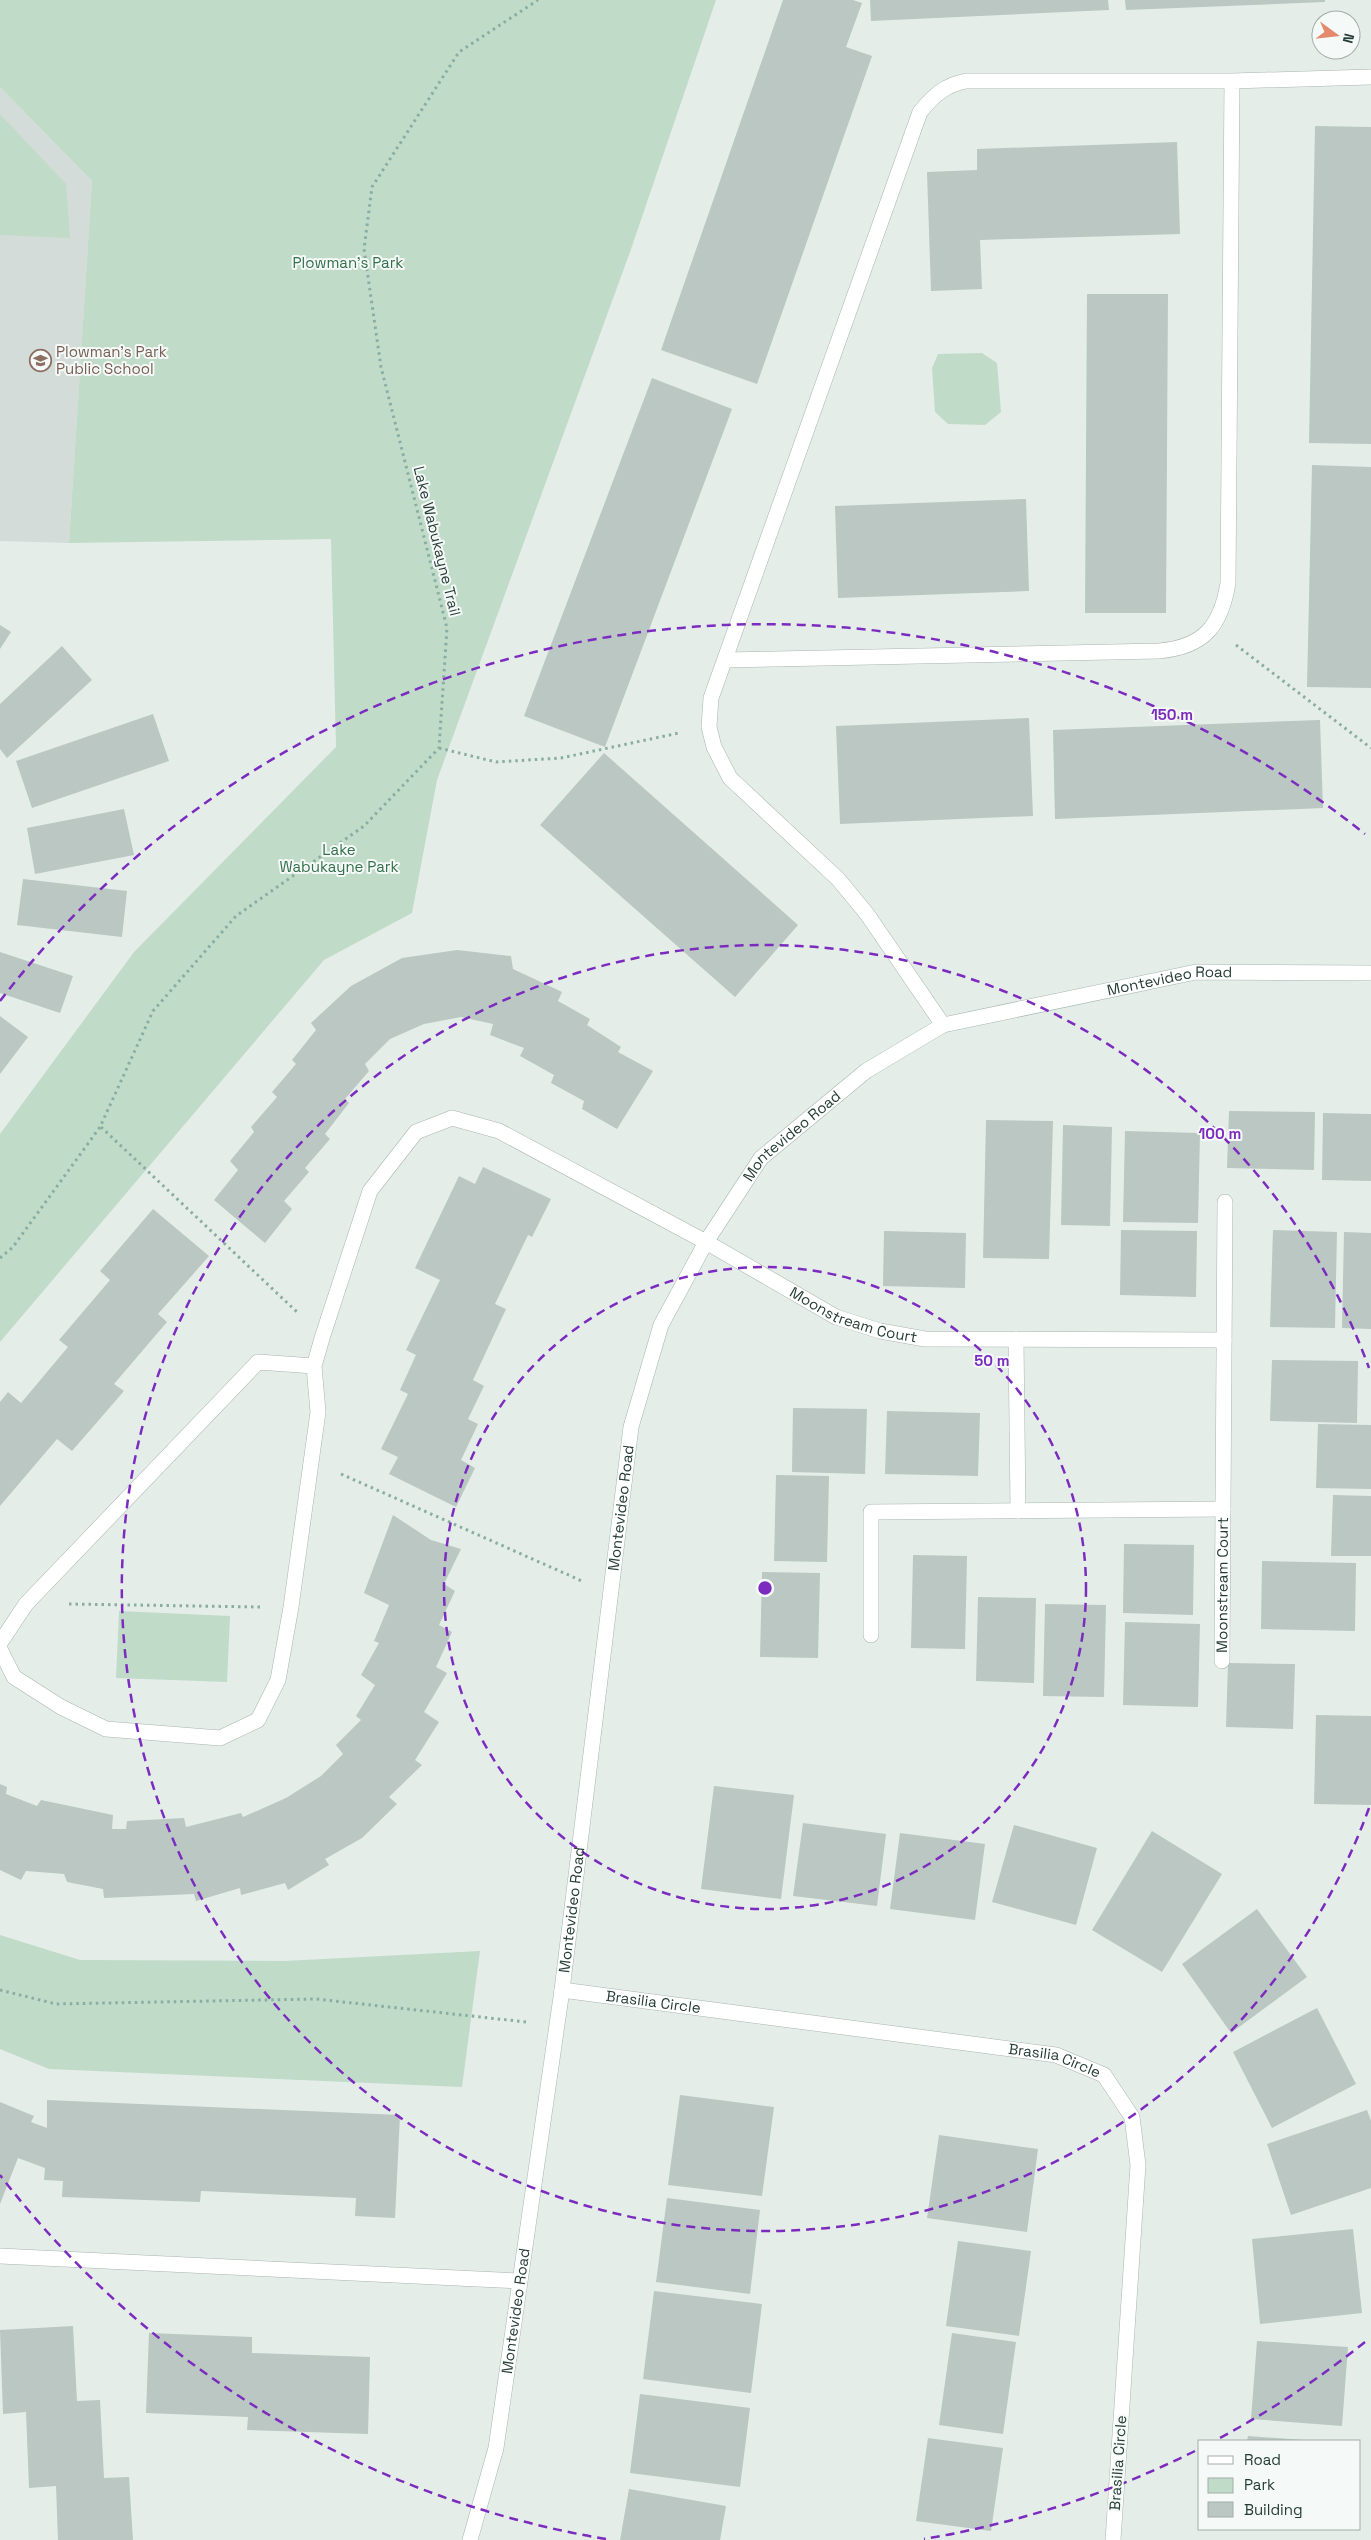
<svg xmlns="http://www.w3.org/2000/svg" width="1371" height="2540" font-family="'Space Grotesk',sans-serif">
<rect width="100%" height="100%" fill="#e5ede9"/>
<path fill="#d3dcd8" d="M0 87 92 181 69 543 0 541Z"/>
<path fill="#c0dbc8" d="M0 0H716L630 252 437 780 412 913 324 960 0 1342V1134L134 952 336 747 331 539 69 543 92 181 0 87Z
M0 114 66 184 70 238 0 235Z
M982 353 997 363 1001 412 985 425 948 424 935 412 932 368 938 354Z
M119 1611 230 1616 227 1682 116 1678Z
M0 1935 80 1960 284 1961 480 1951 462 2087 49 2069 0 2049Z"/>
<path fill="#bac7c2" d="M783 0H853L862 3 846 47 872 56 757 384 661 350Z
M870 0H1108L1109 10 871 21Z
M1125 0H1325V2L1126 10Z
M1315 126 1371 127V444L1309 443Z
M1177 142 1180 234 980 240 982 289 931 291 927 172 977 170V149Z
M1087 294H1168L1166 613H1085Z
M652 378 732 409 605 747 524 716Z
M1312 465 1371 467V688L1307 687Z
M1026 499 1029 591 838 598 835 506Z
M0 625 11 632 0 649Z
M62 646 92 680 7 758 0 749V704Z
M153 714 169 761 32 808 16 761Z
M1029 718 1033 816 840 824 836 726Z
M1320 720 1323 808 1055 819 1053 730Z
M604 753 798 925 735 997 540 825Z
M124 809 134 855 35 874 27 828Z
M23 879 127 891 122 937 17 925Z
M457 950 511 956 513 969 562 992 558 1001 590 1019 587 1025 621 1047 618 1052 653 1071 617 1129 582 1109 584 1101 551 1083 554 1075 520 1056 524 1048 490 1035 493 1024 461 1017 424 1024 390 1039 365 1064 369 1071 345 1099 349 1103 325 1134 330 1139 305 1168 309 1172 284 1201 292 1209 265 1243 214 1200 238 1170 230 1161 254 1132 251 1127 277 1097 272 1092 296 1064 292 1060 316 1030 311 1023 351 986 402 958Z
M0 952 73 976 60 1013 0 993Z
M0 1016 28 1037 0 1074Z
M1229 1111 1315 1112 1314 1170 1227 1168Z
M1323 1113 1371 1114V1181L1322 1180Z
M986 1120 1053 1121 1049 1259 983 1258Z
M1063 1125 1112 1127 1110 1226 1061 1225Z
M1125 1131 1200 1133 1198 1223 1123 1222Z
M483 1167 551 1199 532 1237 528 1235 495 1304 506 1309 473 1380 484 1386 468 1419 478 1424 461 1460 475 1468 456 1507 389 1474 398 1457 381 1449 408 1394 400 1390 416 1355 406 1350 440 1280 415 1268 459 1176 475 1184Z
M153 1209 209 1256 158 1314 167 1322 114 1384 124 1391 72 1451 57 1439 0 1506V1402L8 1392 21 1403 68 1347 59 1340 110 1280 100 1271Z
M1121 1230 1197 1231 1196 1297 1120 1295Z
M1273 1230 1337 1232 1335 1328 1270 1327Z
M884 1231 966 1233 965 1288 883 1286Z
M1344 1232 1371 1233V1329L1342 1328Z
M1272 1360 1358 1361 1357 1423 1270 1421Z
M793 1408 867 1409 865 1474 792 1472Z
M887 1411 980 1413 978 1476 885 1474Z
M1318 1424 1371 1425V1489L1316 1488Z
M776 1475 829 1476 827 1562 774 1561Z
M1333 1495 1371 1496V1556H1331Z
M393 1515 431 1540 461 1549 444 1584 455 1591 439 1625 452 1632 436 1667 447 1673 424 1712 439 1722 415 1760 422 1765 389 1797 397 1804 362 1838 325 1859 329 1865 288 1890 285 1883 241 1895 240 1888 196 1901 194 1894 104 1898 103 1889 67 1882 64 1874 26 1871 21 1880 0 1870V1784L7 1787 6 1794 37 1806 41 1800 113 1815 112 1829H126L127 1821 184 1818 186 1827 241 1813 243 1817 286 1798 321 1776 343 1754 336 1745 361 1720 356 1716 375 1685 361 1675 379 1643 374 1641 389 1605 364 1593Z
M1124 1544 1194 1545 1193 1615 1123 1613Z
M913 1555 967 1556 965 1649 911 1648Z
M1262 1561 1356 1563 1355 1631 1261 1629Z
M762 1572 820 1573 818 1658 760 1657Z
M978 1597 1036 1598 1034 1683 976 1681Z
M1045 1604 1106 1605 1104 1697 1043 1696Z
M1125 1622 1200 1624 1198 1707 1123 1705Z
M1228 1663 1295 1664 1293 1729 1226 1727Z
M1316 1715 1371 1716V1805L1314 1804Z
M714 1786 794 1795 781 1899 701 1889Z
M803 1823 886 1834 877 1906 793 1896Z
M1014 1825 1097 1848 1076 1925 992 1902Z
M1152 1831 1222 1874 1162 1972 1092 1930Z
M900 1833 985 1844 975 1920 890 1909Z
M1257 1909 1307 1977 1231 2033 1182 1964Z
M1317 2008 1356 2084 1272 2128 1233 2052Z
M680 2095 774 2107 762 2196 668 2185Z
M47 2100 400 2115 395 2218 355 2216 356 2198 201 2191 200 2202 62 2197 63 2181 44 2180 45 2168 18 2158 0 2204V2102L34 2116 31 2122 47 2128Z
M1367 2110 1371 2121V2188L1291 2215 1267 2144Z
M939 2135 1038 2149 1027 2232 927 2218Z
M667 2198 760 2210 750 2294 656 2282Z
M1353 2229 1362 2313 1260 2324 1252 2239Z
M958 2241 1031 2251 1019 2336 946 2326Z
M654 2291 762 2304 751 2393 643 2379Z
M73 2326 77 2401 100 2400 104 2478 129 2477 133 2540H58L56 2486 29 2488 26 2412 3 2414 0 2330Z
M149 2333 252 2337V2353L370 2357 368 2434 247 2430 248 2417 146 2413Z
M952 2333 1016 2342 1003 2434 939 2425Z
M1257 2341 1348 2347 1342 2426 1251 2419Z
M640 2394 750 2408 740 2487 630 2473Z
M1248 2436 1304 2440V2441H1247Z
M928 2438 1003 2448 991 2531 916 2521Z
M629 2489 726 2506 720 2540H620Z"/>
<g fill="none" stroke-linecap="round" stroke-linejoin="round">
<defs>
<path id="lane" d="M725 660 1159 651C1204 647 1221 626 1228 583L1232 81
M943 1025 867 914 838 879 730 778 714 747 709 727 711 698 920 112C934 95 945 85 966 81H1232L1371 77
M0 1643 26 1604 258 1362 314 1366
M0 1649 14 1677 61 1707 106 1729 220 1738 258 1720 278 1680 291 1607 318 1412 314 1366 323 1335 370 1191 416 1132 452 1118 499 1131 706 1242
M0 2256 519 2281"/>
<g id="street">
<path id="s1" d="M706 1242 836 1317 880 1331 925 1339 1224 1340"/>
<path d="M1016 1339 1018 1511"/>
<path d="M871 1635V1512L1223 1509"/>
<path id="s2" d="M1222 1661 1225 1202"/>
<path id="s3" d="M562 1990 1056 2055 1104 2075 1132 2117 1138 2165 1113 2540"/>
</g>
<g id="secondary">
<path id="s4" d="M470 2540 496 2448 562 1990 631 1427 661 1325 706 1242 761 1158 866 1071 943 1025 1196 972 1371 973"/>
</g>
</defs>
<use href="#lane" stroke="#a8b5b0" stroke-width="16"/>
<use href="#street" stroke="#a8b5b0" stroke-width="16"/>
<use href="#secondary" stroke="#a4b7b1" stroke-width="16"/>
<path stroke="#89ada2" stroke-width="3" stroke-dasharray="2.5 4" stroke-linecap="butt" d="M1236 645 1371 748
M439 748 496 762 561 758 679 733
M101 1127 298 1313
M0 1258 13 1247 100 1127 153 1011 236 916 364 826 439 748 447 628 381 367 364 249 372 187 459 52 538 0
M341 1474 582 1581
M69 1604 260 1607
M0 1990 56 2004 316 1999 526 2022"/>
<use href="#lane" stroke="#fff" stroke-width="15"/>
<use href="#street" stroke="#fff" stroke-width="15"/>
<use href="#secondary" stroke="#fff" stroke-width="15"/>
</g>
<g fill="none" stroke="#7b2cbf" stroke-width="2.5" stroke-dasharray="9 6">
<circle cx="765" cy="1588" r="321"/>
<path d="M1369 1808A643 643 0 1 1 1369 1368"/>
<path d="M1365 2342A964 964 0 0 1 1218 2439M1195 2451A964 964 0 0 1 924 2539M606 2539A964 964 0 0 1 0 2175M0 1001A964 964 0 0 1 1365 834"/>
</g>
<defs>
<symbol id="school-ring" viewBox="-11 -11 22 22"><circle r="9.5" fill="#f5f9f7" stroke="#8d6e63" stroke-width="1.5"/><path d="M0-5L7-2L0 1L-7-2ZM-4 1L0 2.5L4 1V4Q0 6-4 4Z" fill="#8d6e63"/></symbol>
</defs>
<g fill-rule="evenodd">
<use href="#school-ring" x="28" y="348" width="25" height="25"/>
</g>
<g text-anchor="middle" stroke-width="4" stroke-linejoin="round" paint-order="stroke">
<g font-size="15" fill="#34704b" stroke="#f5f9f7">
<text x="348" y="268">Plowman's Park</text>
<text x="339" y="855">Lake<tspan x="339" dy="17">Wabukayne Park</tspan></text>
</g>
<g font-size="15" fill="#785e54" stroke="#f5f9f7" text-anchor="start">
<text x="56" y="357">Plowman's Park<tspan x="56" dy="17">Public School</tspan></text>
</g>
<g font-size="15" fill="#263d37" stroke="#f5f9f7">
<text transform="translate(437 541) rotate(76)" y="5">Lake Wabukayne Trail</text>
<text dy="5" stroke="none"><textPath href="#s4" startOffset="1884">Montevideo Road</textPath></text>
<text dy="5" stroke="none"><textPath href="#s4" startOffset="1464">Montevideo Road</textPath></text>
<text dy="5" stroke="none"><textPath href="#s1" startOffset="166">Moonstream Court</textPath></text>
<text dy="5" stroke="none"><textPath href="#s4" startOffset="1044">Montevideo Road</textPath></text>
<text dy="5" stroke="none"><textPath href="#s2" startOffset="76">Moonstream Court</textPath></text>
<text dy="5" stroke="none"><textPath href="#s4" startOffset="639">Montevideo Road</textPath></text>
<text dy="5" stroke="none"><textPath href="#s3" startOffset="92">Brasilia Circle</textPath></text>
<text dy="5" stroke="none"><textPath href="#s3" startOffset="498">Brasilia Circle</textPath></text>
<text dy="5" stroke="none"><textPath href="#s4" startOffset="234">Montevideo Road</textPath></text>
<text transform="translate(1118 2463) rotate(-86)" y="5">Brasilia Circle</text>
</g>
</g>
<circle cx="765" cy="1588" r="8" fill="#7b2cbf" stroke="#f5f9f7" stroke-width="2.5"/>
<g font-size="15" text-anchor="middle" font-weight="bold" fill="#7b2cbf" stroke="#f5f9f7" stroke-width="4" stroke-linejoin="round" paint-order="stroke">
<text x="1172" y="720">150 m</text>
<text x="1220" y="1139">100 m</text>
<text x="992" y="1366">50 m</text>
</g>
<rect x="1198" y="2440" width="162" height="90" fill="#f5f9f7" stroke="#a2aeaa"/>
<rect x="1208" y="2456" width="25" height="8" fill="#ffffff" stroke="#a2aeaa"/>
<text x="1244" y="2465" font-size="15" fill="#263d37">Road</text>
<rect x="1208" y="2478" width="25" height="15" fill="#c0dbc8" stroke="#a2aeaa"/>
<text x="1244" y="2490" font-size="15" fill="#263d37">Park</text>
<rect x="1208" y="2502" width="25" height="15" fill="#bac7c2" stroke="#a2aeaa"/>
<text x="1244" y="2515" font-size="15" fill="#263d37">Building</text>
<g transform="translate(1336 35) rotate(105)"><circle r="24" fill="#f5f9f7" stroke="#a2aeaa"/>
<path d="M0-4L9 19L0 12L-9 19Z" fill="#e4896c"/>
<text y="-8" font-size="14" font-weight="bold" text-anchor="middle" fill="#263d37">N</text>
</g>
</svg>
